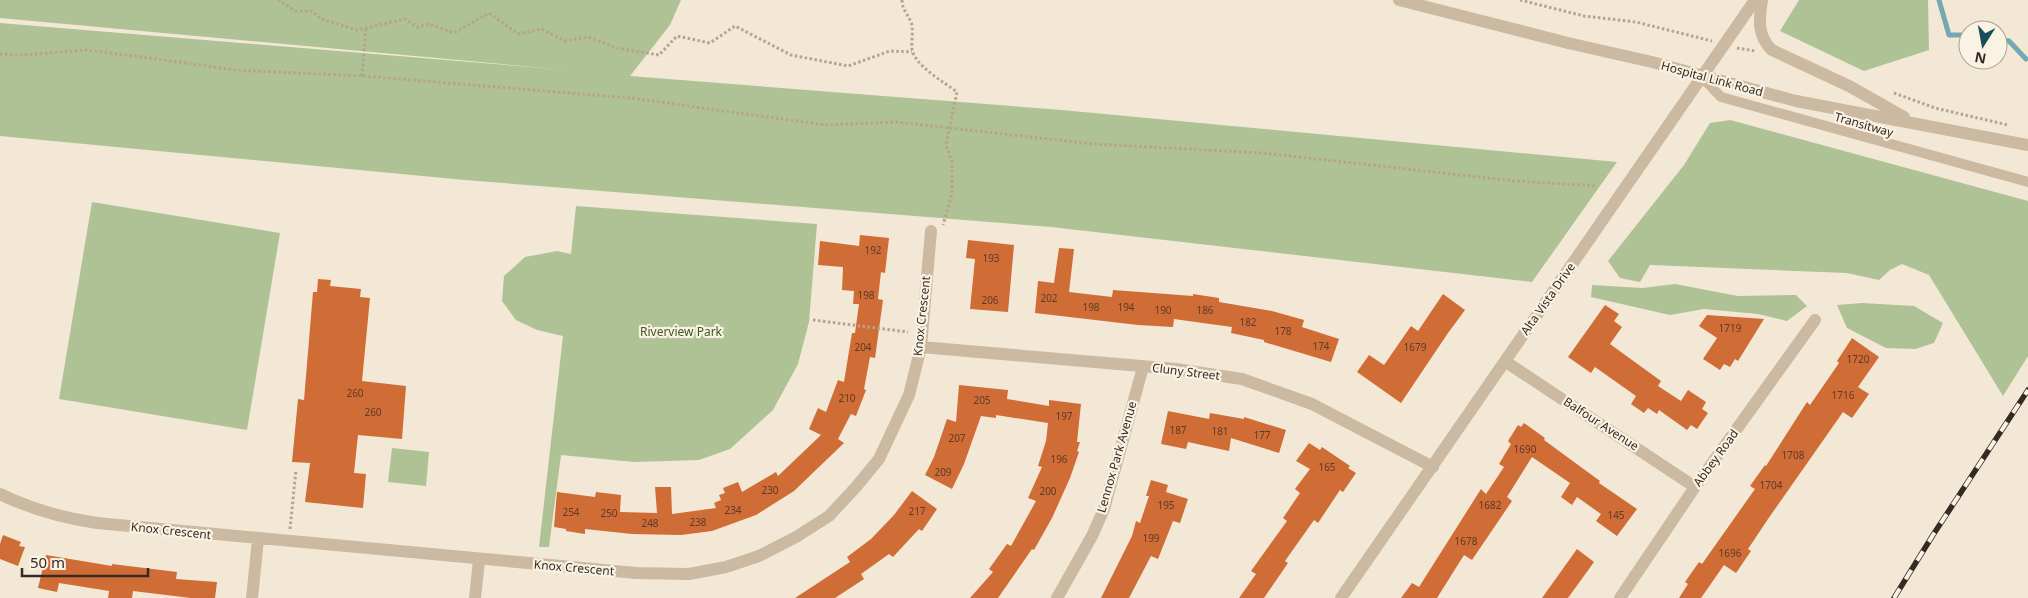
<svg xmlns="http://www.w3.org/2000/svg" width="2028" height="598" font-family="'Noto Sans',sans-serif">
<rect width="100%" height="100%" fill="#f3e8d6"/>
<path fill="#aec295" d="M0 0H681L670 25 630 76 1062 110 1617 162 1532 282 1051 227 465 180 0 136V23L566 70 0 18Z
M1799 0H1928L1929 50 1864 71 1780 31Z
M1730 120 2028 201V356L2003 396 1929 275 1902 264 1890 270 1879 280 1847 273 1650 265 1640 282 1620 278 1608 261 1684 165 1710 123Z
M92 202 280 233 247 430 59 399Z
M576 206 817 224 809 322 798 364 773 410 730 449 699 460 634 462 561 455 549 547H539L563 336 537 330 516 320 502 301 504 276 525 257 557 251 571 254Z
M1675 284 1738 296 1796 295 1807 306 1787 321 1758 314 1704 309 1670 315 1591 297 1592 285 1642 288Z
M1862 303 1914 306 1943 323 1934 343 1915 349 1886 348 1847 328 1837 305Z
M392 448 429 452 426 486 388 482Z"/>
<g fill="none" stroke-linecap="round" stroke-linejoin="round">
<path stroke="#72a9b2" stroke-width="5" d="M1939 0 1949 35H1968
M1998 39 2009 41 2026 59"/>
</g>
<path fill="#d06c36" d="M860 235 889 238 885 273 881 272 878 299 883 300 875 358 870 357 864 389 866 390 856 416 851 414 838 439 844 443 794 491 756 515 712 531 681 535 632 534 585 529V534L566 531V529L554 527 557 492 595 497 596 492 621 495 620 512 657 513 655 487H671L672 514 716 508 714 503 721 500 719 495 725 493 723 488 738 482 742 492 776 472 778 476 821 435 809 429 818 408 826 412 838 380 844 382 852 333H855L859 304H853L854 291 842 290 843 267 818 265 820 241 859 246Z
M968 240 1014 245 1008 312 970 309 975 259 966 258Z
M1059 248 1074 249 1069 292 1112 297 1113 290 1193 296V294L1219 298V302L1272 311 1304 320 1302 327 1339 339 1331 362 1264 342V340L1231 333 1232 327 1174 319 1173 327 1138 325 1035 313 1038 281 1054 283Z
M318 279 331 280 330 286 361 289 360 297 370 298 362 381 406 386 402 439 358 435 354 473 366 474 363 508 305 502 310 463 292 462 298 399 304 400 313 292H317Z
M1443 294 1465 310 1448 333 1401 403 1357 372 1369 355 1384 365 1411 326 1418 331Z
M1605 305 1619 314 1614 321 1622 327 1610 344 1661 381 1658 386 1681 401 1688 390 1706 402 1702 409 1708 413 1697 429 1691 425 1687 430 1659 410 1657 414 1648 408 1644 413 1631 404 1636 396 1595 367 1591 373 1568 357Z
M1707 315 1764 319 1738 361 1735 359 1730 367 1724 364 1720 370 1703 359 1717 338 1699 326Z
M1852 338 1879 357 1858 387 1869 394 1852 418 1843 412 1768 519 1748 549 1751 551 1736 573 1724 565 1701 598H1679L1688 584 1685 582 1699 562 1702 564 1755 489 1750 486 1765 465 1766 466 1807 402 1810 405 1839 363 1837 361Z
M959 385 1008 390 1007 399 1049 406V400L1081 404 1077 442H1080L1077 451 1079 452 1070 478 1052 518 1034 550 1032 549 998 598H970L993 572 989 569 1007 544 1011 546 1036 501 1028 498 1042 467 1038 466 1046 441 1048 423 996 415V418L981 416 964 464 952 489 925 475 934 457 947 419 956 422Z
M1168 411 1209 419 1210 413 1244 419V417L1286 430 1279 453 1231 438 1229 451 1188 442 1186 449 1161 444Z
M1524 423 1545 438 1544 440 1600 481 1599 483 1637 509 1617 536 1596 521 1601 514 1577 497 1572 505 1561 497 1570 483 1532 457 1507 497 1512 501 1472 560 1464 555 1437 598H1401L1412 583 1419 587 1481 489 1486 494 1504 467 1499 464 1511 444 1508 441 1518 425 1521 427Z
M1309 443 1320 450 1322 447 1350 466 1348 468 1356 473 1343 492 1340 490 1318 523 1314 520 1285 561 1288 563 1264 598H1239L1256 574 1251 571 1287 521 1283 518 1300 493 1295 489 1310 469 1296 461Z
M1151 480 1168 485 1166 492 1188 499 1180 523 1173 521 1158 559 1151 556 1129 598H1101L1132 536 1136 521 1140 523 1149 496H1146Z
M912 491 937 509 922 531 919 529 893 557 889 554 861 574 864 579 835 598H795L850 562 847 557 871 539 894 515Z
M3 535 21 542 19 546 25 547 18 566 0 559V544Z
M1577 549 1594 562 1568 598H1542Z
M46 555 112 566V564L177 572 176 579 217 582 215 598H191L133 591 132 598H108L109 591 59 583 57 592 38 588Z"/>
<g fill="none" stroke-linecap="round" stroke-linejoin="round">
<path stroke="#b7a38b" stroke-width="3" stroke-dasharray="2.5 2.5" stroke-linecap="butt" d="M278 0 296 11H312L321 19 357 30 405 19 417 27 429 24 454 33 489 13 518 34 542 29 565 41 588 37 617 48 659 55 677 36 710 43 735 26 791 55 848 66 890 51 912 52
M902 0C902 9 907 13 911 22 914 30 911 41 912 49 914 65 945 83 957 92L946 145 952 162V193L943 225
M1520 0 1584 16 1636 22 1712 41
M1737 48 1755 51
M0 54 23 55 86 50 157 59 234 70 362 76 631 98 825 125 897 122 1093 144 1263 153 1515 181 1597 186
M362 76 366 27
M1894 93 1935 108 2008 125
M813 320 908 332
M290 529 296 470"/>
<path stroke="#cbb9a1" stroke-width="10" d="M1702 77 1721 97 2028 182"/>
<path stroke="#cbb9a1" stroke-width="12" d="M921 347 1176 369 1242 379 1312 404 1433 467
M1506 362 1695 487
M0 494C31 509 62 518 97 523L636 573 689 574 726 567 759 556 796 537 829 516 856 487 879 459 909 395 921 347 931 231
M252 598 258 539
M475 598 479 560
M1057 598 1092 536 1104 509 1143 367
M1620 598 1695 487 1815 320"/>
<path stroke="#cbb9a1" stroke-width="12" d="M1399 0 1568 43 1652 62 1796 101 2028 145
M1762 0C1759 19 1757 36 1772 50L1849 86 1904 117
M1341 598 1755 0"/>
<defs>
<path id="rail" d="M1894 598 1933 535 2028 390"/>
</defs>
<use href="#rail" stroke="#352b24" stroke-width="5.5"/>
<use href="#rail" stroke="#faf2e2" stroke-width="4" stroke-dasharray="11" stroke-linecap="butt"/>
</g>
<g text-anchor="middle" stroke-width="4.5" stroke-linejoin="round" paint-order="stroke">
<g font-size="10" fill="#5c3b28">
<text x="873" y="254">192</text>
<text x="991" y="262">193</text>
<text x="866" y="299">198</text>
<text x="1049" y="302">202</text>
<text x="990" y="304">206</text>
<text x="1091" y="311">198</text>
<text x="1126" y="311">194</text>
<text x="1163" y="314">190</text>
<text x="1205" y="314">186</text>
<text x="1248" y="326">182</text>
<text x="1730" y="332">1719</text>
<text x="1283" y="335">178</text>
<text x="1321" y="350">174</text>
<text x="863" y="351">204</text>
<text x="1415" y="351">1679</text>
<text x="1858" y="363">1720</text>
<text x="355" y="397">260</text>
<text x="1843" y="399">1716</text>
<text x="847" y="402">210</text>
<text x="982" y="404">205</text>
<text x="373" y="416">260</text>
<text x="1064" y="420">197</text>
<text x="1178" y="434">187</text>
<text x="1220" y="435">181</text>
<text x="1262" y="439">177</text>
<text x="957" y="442">207</text>
<text x="1525" y="453">1690</text>
<text x="1793" y="459">1708</text>
<text x="1059" y="463">196</text>
<text x="1327" y="471">165</text>
<text x="943" y="476">209</text>
<text x="1771" y="489">1704</text>
<text x="770" y="494">230</text>
<text x="1048" y="495">200</text>
<text x="1166" y="509">195</text>
<text x="1490" y="509">1682</text>
<text x="733" y="514">234</text>
<text x="917" y="515">217</text>
<text x="571" y="516">254</text>
<text x="609" y="517">250</text>
<text x="1616" y="519">145</text>
<text x="698" y="526">238</text>
<text x="650" y="527">248</text>
<text x="1151" y="542">199</text>
<text x="1466" y="545">1678</text>
<text x="1730" y="557">1696</text>
</g>
<g font-size="12" fill="#352b24" stroke="#faf2e2">
<text transform="translate(1712 79) rotate(15)" y="4">Hospital Link Road</text>
<text transform="translate(1864 125) rotate(16)" y="4">Transitway</text>
<text transform="translate(1548 299) rotate(-55)" y="4">Alta Vista Drive</text>
<text transform="translate(922 316) rotate(-84)" y="4">Knox Crescent</text>
<text transform="translate(1186 372) rotate(7)" y="4">Cluny Street</text>
<text transform="translate(1601 424) rotate(33)" y="4">Balfour Avenue</text>
<text transform="translate(1117 457) rotate(-74)" y="4">Lennox Park Avenue</text>
<text transform="translate(1716 458) rotate(-54)" y="4">Abbey Road</text>
<text transform="translate(171 531) rotate(6)" y="4">Knox Crescent</text>
<text transform="translate(574 568) rotate(5)" y="4">Knox Crescent</text>
</g>
<g font-size="12" fill="#3f5526" stroke="#faf2e2">
<text x="681" y="336">Riverview Park</text>
</g>
</g>
<g transform="translate(1983 45) rotate(191)"><circle r="24" fill="#faf2e2" stroke="#aba296"/>
<path d="M0-4L9 19L0 12L-9 19Z" fill="#174e59"/>
<text y="-8" font-size="14" font-weight="bold" text-anchor="middle" fill="#352b24">N</text>
</g>
<path d="M22 568v8h126v-8" fill="none" stroke="#352b24" stroke-width="2.5"/>
<text x="30" y="568" font-size="15" fill="#352b24" stroke="#faf2e2" stroke-width="4" paint-order="stroke">50 m</text>
</svg>
